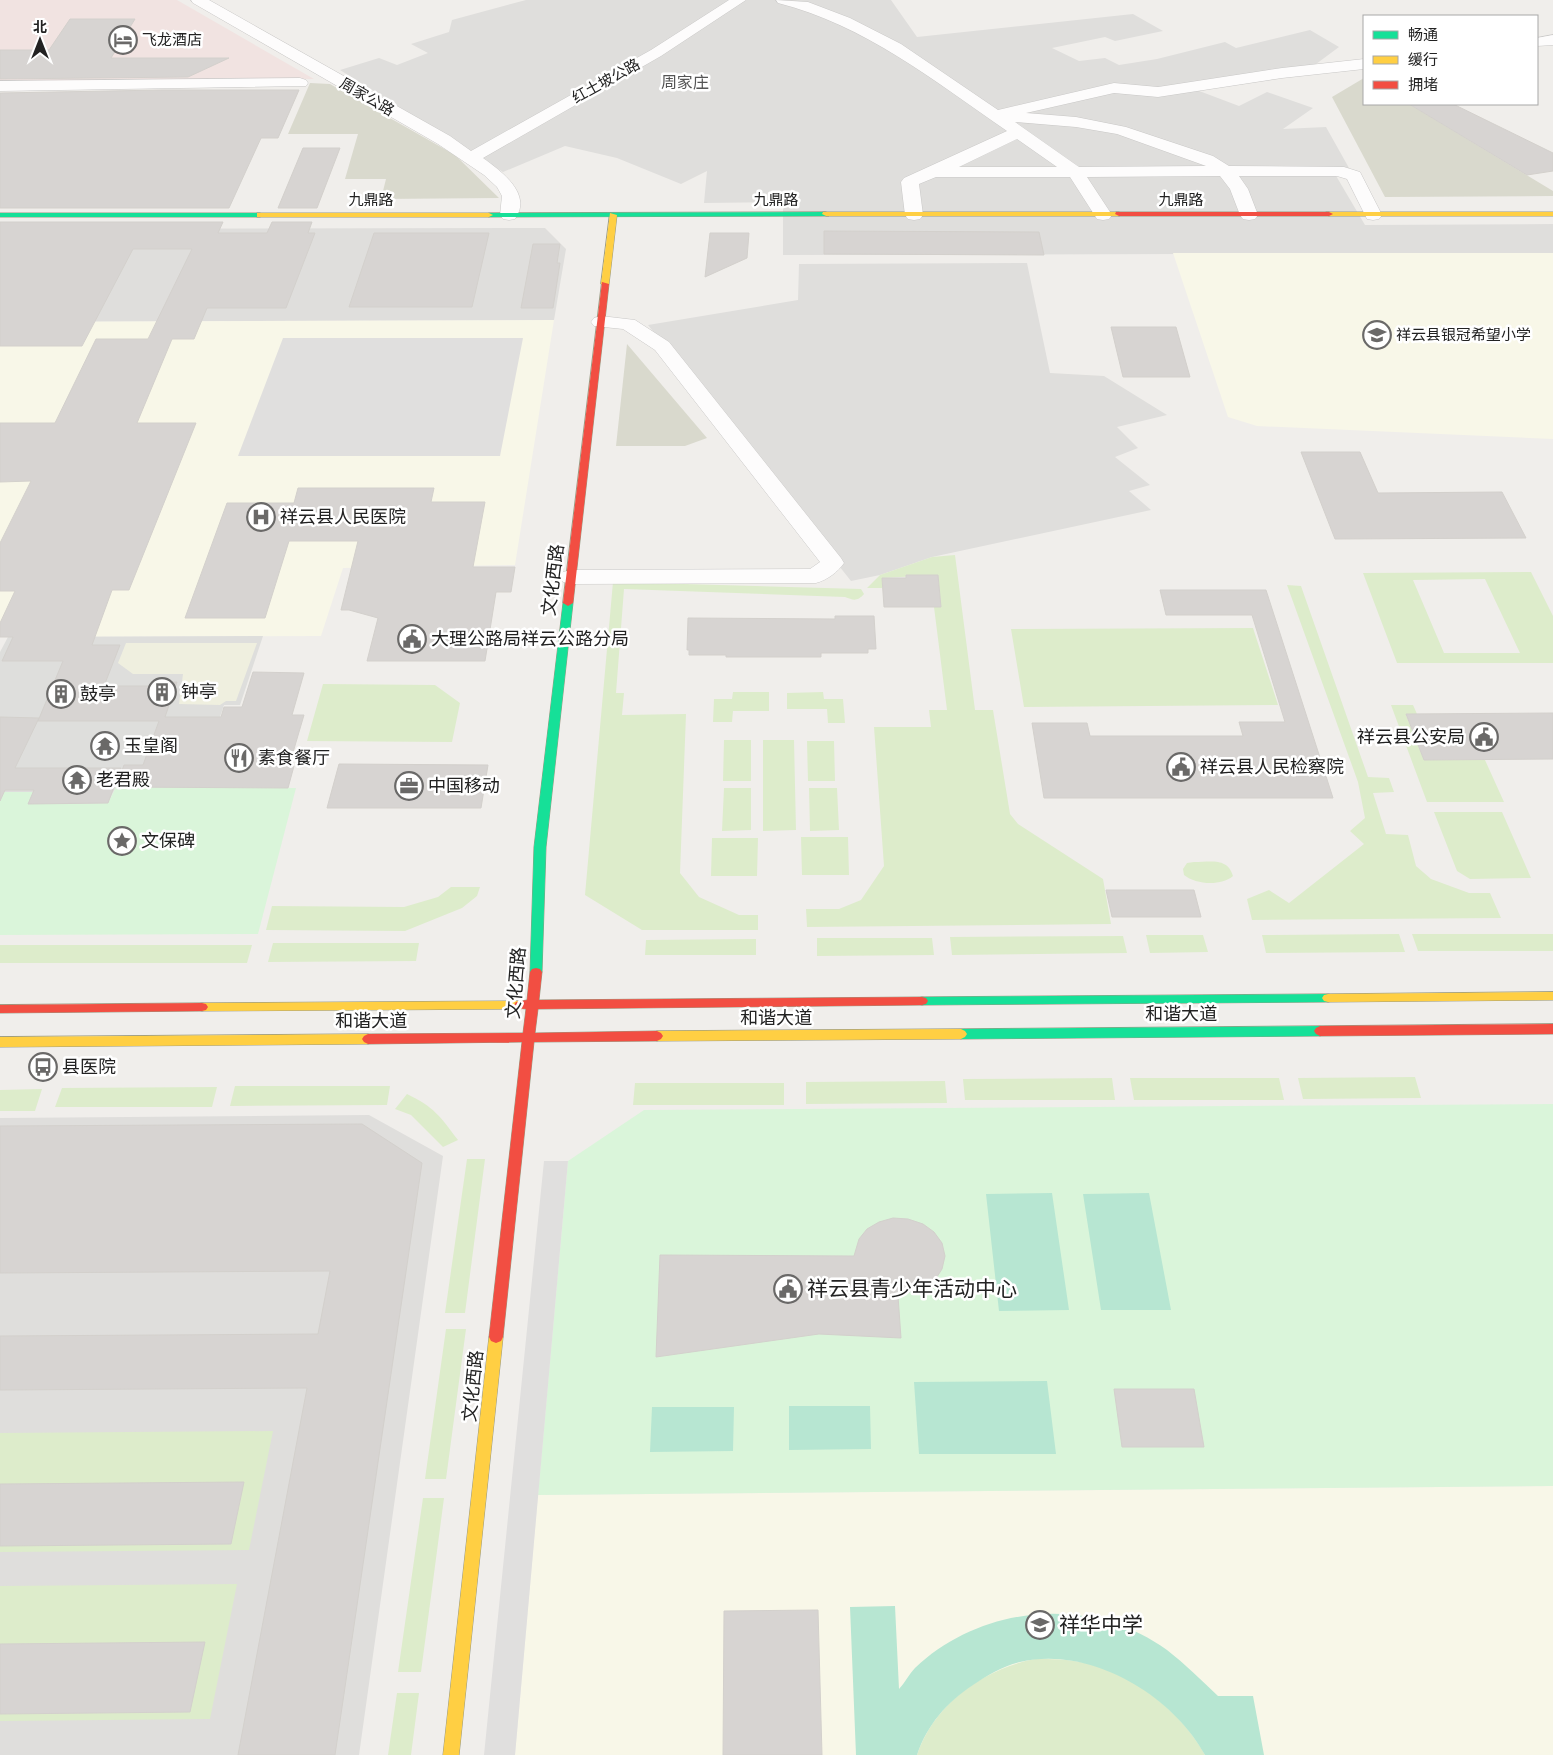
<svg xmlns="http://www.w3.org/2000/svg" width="1553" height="1755" font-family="'Noto Sans','Noto Sans SC',sans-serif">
<rect width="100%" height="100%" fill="#f0eeeb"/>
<path fill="#dfdedc" d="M526 0H891L917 37 1133 14 1163 31 1115 41 1105 37 1052 48 1079 61 1105 58 1119 65 1157 59 1225 42 1236 48 1310 30 1339 47 1312 67 1186 86 1239 106 1267 92 1313 108 1283 129 1326 127 1349 168 1202 169H1332L1365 225 1553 224V253L783 255V202L704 203 707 171 681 184 617 158 565 146 503 172 340 70 379 58 397 65 428 53 411 44 449 32 452 20Z
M545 228 566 249 554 320 0 322V229Z
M1027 263 1050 373 1104 376 1167 415 1117 427 1138 448 1115 457 1150 485 1129 491 1151 510 932 557 880 575 851 581 648 325 798 300 799 264Z
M369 1115 443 1156 359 1755H0V1118Z"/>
<path fill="#f1e3e1" d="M0 0H177L314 79 0 82Z"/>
<path fill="#f8f7e8" d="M1173 253H1553V439L1257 426 1228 417Z
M554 320 515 565 343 568 321 636 0 637V322Z
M1553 1486V1755H515L538 1495Z"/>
<path fill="#dededc" d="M263 636 240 705H224L196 788 116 787 108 803 28 804 33 793 0 792V652L8 637Z"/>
<path fill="#d9d9cd" d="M1364 78V104H1409L1553 191V196L1385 197 1332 97Z
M310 83 330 84 455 155 499 198 381 199 386 179H345L358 134H288Z
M627 344 707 438 685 446H616Z"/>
<path fill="#efefdf" d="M126 643H257L236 701H226L220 705 179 704 183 674H133L118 663Z"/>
<path fill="#ddeccb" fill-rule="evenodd" d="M955 555 975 710H993L1010 814 1018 824 1103 879 1111 924 807 927 806 909H839L861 900 884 866 874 727H931L929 710H947L934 607H941L938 575 882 578V588H867L880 575 932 557Z
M1531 572 1553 616V663H1397L1363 573ZM1485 579 1520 653H1444L1413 580Z
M613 582 861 589 864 594C857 602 853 600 845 597L624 589 616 693H624L622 715 686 714 680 873 699 897 739 915H758V930H642L585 895Z
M1287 585 1301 586 1368 777 1389 778 1394 792 1373 793 1386 834 1408 835 1416 866 1431 879 1469 893H1490L1501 918 1252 920 1247 899 1269 890 1289 903 1364 844 1350 831 1365 818 1358 782Z
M1253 628 1278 705 1024 707 1011 629Z
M323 684 435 685 460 703 452 742 307 741Z
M733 692H769V711H733L732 722H713L714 699H732Z
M823 692 824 699H843L845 723H828L827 709H787V693Z
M1391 705H1413L1417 714 1406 715 1424 760H1485L1504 802H1427Z
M724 740H751V781H723Z
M763 740H794L796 830 763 831Z
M807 741H834L835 781H808Z
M724 788H751V830L722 831Z
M809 788H837L839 830 810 831Z
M1434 812H1502L1531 878 1470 879 1457 871Z
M801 837H848L849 875H802Z
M712 838H758L757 876H711Z
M1194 862C1210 862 1228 857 1233 876 1222 886 1196 885 1184 875L1183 869 1187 863Z
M451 887H480L477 896 462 908 405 931 266 930 272 906 404 907 438 897Z
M1399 934 1405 952 1266 953 1262 935Z
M1412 934H1553V951H1418Z
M1146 935H1203L1208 952 1150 953Z
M1123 936 1127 953 952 955 950 937Z
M817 938H932L934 955 817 956Z
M756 939V955H645L646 940Z
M273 943H419L416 961 268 962Z
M0 945H252L247 963H0Z
M1415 1077 1421 1098 1303 1099 1298 1078Z
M1112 1078 1115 1100H965L963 1079Z
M1130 1078H1279L1284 1100H1134Z
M945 1081 947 1103 806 1104V1082Z
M635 1083H784V1105H633Z
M235 1086H390L387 1105 230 1106Z
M217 1087 212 1107H55L62 1088Z
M42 1089 35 1111H0V1090Z
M407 1094C434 1107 440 1116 458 1140L443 1147 411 1115 395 1109Z
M467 1159H485L465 1313H445Z
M446 1329H466L446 1479H425Z
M273 1431 249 1550 0 1552V1433Z
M423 1498H444L421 1672H398Z
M237 1584 210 1719 0 1721V1586Z
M1035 1659C1052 1659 1068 1659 1085 1663 1133 1674 1182 1712 1205 1755H917C934 1704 983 1669 1035 1659Z
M397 1693H419L411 1755H388Z"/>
<path fill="#daf5da" d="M116 787 296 788 258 934 0 935V792H33L29 804 108 803Z
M1553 1104V1486L538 1495 568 1161 644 1110Z"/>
<path fill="#b7e6d2" d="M1052 1193 1069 1310 999 1311 986 1194Z
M1149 1193 1171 1310H1101L1083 1194Z
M1047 1381 1056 1454H919L914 1382Z
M789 1406H870L871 1449 789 1450Z
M652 1407H734L733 1451 650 1452Z
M895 1606 899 1689C905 1683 909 1674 915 1668 983 1604 1091 1595 1167 1650 1185 1664 1201 1680 1218 1696H1253L1264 1755H1205C1173 1695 1089 1645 1020 1662 1003 1666 988 1675 973 1685 947 1702 927 1725 917 1755H856L850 1607Z"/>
<path fill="#e0dfde" d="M283 338H523L500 456H238Z
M544 1161H568L515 1755H484Z"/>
<path fill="#d7d4d2" stroke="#d3d0cc" d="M70 19H135L111 58H229L188 77 0 79V50H49Z
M162 90H299L278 138H261L229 208H0V93Z
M1409 104H1453L1553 153V171L1527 175Z
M303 148H340L317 208H278Z
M0 222H223L218 233H267L272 222H312L308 233H315L286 308H207L194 339H172L137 423H196L129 590H112L92 645H120L104 686H152L153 683 177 682 165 717H221L224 707H242L253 672 304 673 292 715H304L289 766H294L288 788 116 787 124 765H143L159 721H38L63 661H2L13 637H0V623L15 591H0V543L31 481 0 482V423H55L96 339H148L192 249H133L82 346H0Z
M824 231 1039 232 1044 255 824 254Z
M374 233H489L472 307H349Z
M710 233H749L747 258 705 277Z
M533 244H560L557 263H560L553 308H521Z
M1111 327H1176L1190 377H1123Z
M1301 452H1360L1378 493 1502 492 1526 538 1335 539Z
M298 488H434L431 502H485L473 567H515L511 592H496L485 661H367L378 618 349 610H341L358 541H289L265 618H185L227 503H294Z
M906 575H938L941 607H884L882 578H906Z
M1160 590H1266L1333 798H1044L1032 723H1087L1090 736H1243L1239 722H1285L1252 615H1166Z
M835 616H874L876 649H868V653H821V657H726V655H689V650H687L688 618 835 619Z
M1553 713V759L1424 760 1406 714Z
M0 717 39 718 15 768H121L108 803 28 804 34 790H5L0 801Z
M339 764 488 765 481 808H327Z
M1106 890H1194L1201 917H1112Z
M362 1124 422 1163 335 1755H238L307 1388 0 1390V1336L318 1334 330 1271 0 1273V1126Z
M893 1218 908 1219 923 1224 934 1232 942 1243 945 1256 942 1269 935 1280 925 1287 898 1296 901 1338 819 1334 656 1357 660 1255 854 1256 859 1239 867 1229 879 1222Z
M1114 1389H1194L1204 1447H1122Z
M244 1482 231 1544 0 1546V1484Z
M818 1610 822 1755H723L724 1611Z
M205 1642 190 1712 0 1714V1644Z"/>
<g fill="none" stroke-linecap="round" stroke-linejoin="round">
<defs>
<path id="street" d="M191 0H209L450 136 471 151 651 50 729 0H746L661 56 483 158C501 171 533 194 515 219L509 220 503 219 500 215 502 196 497 187 484 175 438 144 193 3Z
M776 0 808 2 850 18 901 44 998 110 1114 83 1158 87 1282 68 1364 59V69L1282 78 1158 97 1114 93 1026 113 1076 117 1126 127 1213 156 1229 166 1344 167 1360 172 1382 215 1379 219 1373 220 1367 219 1347 179 1337 176H1239L1248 189 1258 215 1255 219 1249 220 1243 219 1240 215 1230 189 1220 176 1087 177 1112 215 1109 219 1103 220 1097 219 1070 177H936L919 184 923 215 920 219 914 220 908 219 905 215 901 182 904 178 1007 131C934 81 865 25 778 3ZM1015 122 1076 127 1117 134 1206 166 1079 167ZM1017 139 1057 167H959Z
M1553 35V45L1537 46V38Z
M300 78 306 80 308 83 306 86 0 91V81Z
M601 316 635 320 669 342 841 558 844 563C838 572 827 580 816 583L571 584 563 582 559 577 563 572 571 570 810 569 820 562 655 350 623 329 594 326 591 322 594 318Z"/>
<path id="fast" d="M826 212 830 214 829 216 489 217 485 215 489 213Z
M0 213H260L264 215 260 217H0Z
M568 600 573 603 546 847 542 972 540 975H532L530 972 534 847 563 603Z
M1328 994 1332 995 1334 998 1332 1001 1328 1002 922 1005 918 1004 916 1001 918 998 922 997Z
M1320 1026 1324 1028 1326 1031 1324 1034 1320 1036 961 1039 957 1037 955 1034 957 1031 961 1029Z"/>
<path id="slow" d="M823 212H1119L1123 214 1119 216H826L822 214Z
M1326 212H1553V216H1329L1325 214Z
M257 213H489L493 215 489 217H257Z
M610 213 617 215 609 284 605 286 601 284Z
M1553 992V1000L1328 1002 1324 1001 1322 998 1324 995 1328 994Z
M520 1001 524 1002 526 1005 524 1008 520 1009 202 1011 198 1010 196 1007 198 1004 202 1003Z
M961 1029 965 1031 967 1034 965 1037 961 1039 657 1041 653 1039 651 1036 653 1033 657 1031Z
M368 1034 372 1036 374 1039 372 1042 368 1044 0 1047V1037Z
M496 1331 501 1333 503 1337 459 1755H443L489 1337 491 1333Z"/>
<path id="jam" d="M1116 212H1329L1333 214 1329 216H1119L1115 214Z
M602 282 609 284 573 603 568 606 563 603Z
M536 968 540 969 542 972 539 1000 922 997 926 998 928 1001 926 1004 922 1005 538 1009 535 1033 657 1031 661 1033 663 1036 661 1039 657 1041 534 1042 503 1337 501 1341 496 1343 491 1341 489 1337 522 1042 368 1044 364 1042 362 1039 364 1036 368 1034 523 1033 526 1009 516 1008 514 1005 516 1002 527 1000 530 972 532 969Z
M202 1003 206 1004 208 1007 206 1010 202 1011 0 1013V1005Z
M1553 1024V1034L1320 1036 1316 1034 1314 1031 1316 1028 1320 1026Z"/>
</defs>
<use href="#street" stroke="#c9c8c7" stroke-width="1"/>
<use href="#fast" stroke="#999a82" stroke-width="1"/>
<use href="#slow" stroke="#999a82" stroke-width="1"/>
<use href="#jam" stroke="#999a82" stroke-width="1"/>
<use href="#street" fill="#fdfcfc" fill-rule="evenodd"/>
<use href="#fast" fill="#16e098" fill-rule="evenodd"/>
<use href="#slow" fill="#ffcf43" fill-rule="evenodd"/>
<use href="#jam" fill="#f24e42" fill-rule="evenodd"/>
</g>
<defs>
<symbol id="hotel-ring" viewBox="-11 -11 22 22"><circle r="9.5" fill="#fff" stroke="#6a6968" stroke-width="1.5"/><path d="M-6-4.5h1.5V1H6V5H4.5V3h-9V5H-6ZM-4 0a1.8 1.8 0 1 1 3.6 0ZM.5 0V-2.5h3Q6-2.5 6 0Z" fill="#6a6968"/></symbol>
<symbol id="school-ring" viewBox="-11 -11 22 22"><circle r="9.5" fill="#fff" stroke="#6a6968" stroke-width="1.5"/><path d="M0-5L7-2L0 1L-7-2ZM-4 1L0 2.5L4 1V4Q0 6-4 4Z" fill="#6a6968"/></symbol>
<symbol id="hospital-ring" viewBox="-11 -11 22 22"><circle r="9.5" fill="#fff" stroke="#6a6968" stroke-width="1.5"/><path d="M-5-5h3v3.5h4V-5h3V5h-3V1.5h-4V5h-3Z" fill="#6a6968"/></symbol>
<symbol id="civic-ring" viewBox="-11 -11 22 22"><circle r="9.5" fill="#fff" stroke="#6a6968" stroke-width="1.5"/><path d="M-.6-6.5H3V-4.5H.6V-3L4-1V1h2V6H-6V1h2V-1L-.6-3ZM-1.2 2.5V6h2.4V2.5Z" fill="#6a6968"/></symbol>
<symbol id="building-ring" viewBox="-11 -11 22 22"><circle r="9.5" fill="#fff" stroke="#6a6968" stroke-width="1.5"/><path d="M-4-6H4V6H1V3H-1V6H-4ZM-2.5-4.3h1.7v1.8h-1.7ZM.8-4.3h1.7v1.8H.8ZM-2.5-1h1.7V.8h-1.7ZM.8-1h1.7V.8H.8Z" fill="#6a6968"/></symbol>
<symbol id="temple-ring" viewBox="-11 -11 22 22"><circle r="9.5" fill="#fff" stroke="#6a6968" stroke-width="1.5"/><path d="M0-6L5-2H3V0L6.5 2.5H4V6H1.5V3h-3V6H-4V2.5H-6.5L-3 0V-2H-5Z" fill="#6a6968"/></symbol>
<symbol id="restaurant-ring" viewBox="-11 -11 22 22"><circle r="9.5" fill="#fff" stroke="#6a6968" stroke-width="1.5"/><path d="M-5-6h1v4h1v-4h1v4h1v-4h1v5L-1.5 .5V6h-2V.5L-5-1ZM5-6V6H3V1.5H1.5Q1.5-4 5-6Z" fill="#6a6968"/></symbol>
<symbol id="office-ring" viewBox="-11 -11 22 22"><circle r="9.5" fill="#fff" stroke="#6a6968" stroke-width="1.5"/><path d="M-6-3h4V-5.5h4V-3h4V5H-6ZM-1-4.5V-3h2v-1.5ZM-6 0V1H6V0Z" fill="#6a6968"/></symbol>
<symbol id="sight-ring" viewBox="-11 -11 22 22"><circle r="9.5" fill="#fff" stroke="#6a6968" stroke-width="1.5"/><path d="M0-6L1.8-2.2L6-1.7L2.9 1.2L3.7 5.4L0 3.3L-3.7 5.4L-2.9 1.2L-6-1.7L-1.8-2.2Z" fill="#6a6968"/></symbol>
<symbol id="bus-ring" viewBox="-11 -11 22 22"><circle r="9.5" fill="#fff" stroke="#6a6968" stroke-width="1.5"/><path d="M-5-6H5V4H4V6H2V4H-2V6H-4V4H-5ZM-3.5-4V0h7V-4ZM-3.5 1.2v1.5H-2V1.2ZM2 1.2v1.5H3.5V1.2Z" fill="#6a6968"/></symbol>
</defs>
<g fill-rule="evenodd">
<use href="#hotel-ring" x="107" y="24" width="32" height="32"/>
<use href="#school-ring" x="1361" y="319" width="32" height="32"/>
<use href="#hospital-ring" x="245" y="501" width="32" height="32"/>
<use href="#civic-ring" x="396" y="623" width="32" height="32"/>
<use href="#building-ring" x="146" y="676" width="32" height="32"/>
<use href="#building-ring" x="45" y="678" width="32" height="32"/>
<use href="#civic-ring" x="1468" y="721" width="32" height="32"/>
<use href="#temple-ring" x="89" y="730" width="32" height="32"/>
<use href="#restaurant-ring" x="223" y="742" width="32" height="32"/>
<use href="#civic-ring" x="1165" y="751" width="32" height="32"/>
<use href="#temple-ring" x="61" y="764" width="32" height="32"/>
<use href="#office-ring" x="393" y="770" width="32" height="32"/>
<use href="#sight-ring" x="106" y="825" width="32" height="32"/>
<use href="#bus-ring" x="27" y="1051" width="32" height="32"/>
<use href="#civic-ring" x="772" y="1273" width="32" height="32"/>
<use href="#school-ring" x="1024" y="1609" width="32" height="32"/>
</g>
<g text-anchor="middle" stroke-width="5" stroke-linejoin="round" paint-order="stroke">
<g font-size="15" fill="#222" stroke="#fff" text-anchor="start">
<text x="142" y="45">飞龙酒店</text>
<text x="1396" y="340">祥云县银冠希望小学</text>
</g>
<g font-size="15" fill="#222" stroke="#fff">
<text transform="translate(606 81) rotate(-29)" y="5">红土坡公路</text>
<text transform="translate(367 97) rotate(30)" y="5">周家公路</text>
<text x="371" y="205">九鼎路</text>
<text x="776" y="205">九鼎路</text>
<text x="1181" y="205">九鼎路</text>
</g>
<g font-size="16" fill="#555" stroke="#fff">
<text x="685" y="88">周家庄</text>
</g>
<g font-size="18" fill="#222" stroke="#fff" text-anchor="start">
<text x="280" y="523">祥云县人民医院</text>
<text x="431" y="645">大理公路局祥云公路分局</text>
<text x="181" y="698">钟亭</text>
<text x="80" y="700">鼓亭</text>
<text x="1465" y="743" text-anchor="end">祥云县公安局</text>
<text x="124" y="752">玉皇阁</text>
<text x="258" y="764">素食餐厅</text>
<text x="1200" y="773">祥云县人民检察院</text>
<text x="96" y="786">老君殿</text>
<text x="428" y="792">中国移动</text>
<text x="141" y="847">文保碑</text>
<text x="62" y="1073">县医院</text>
</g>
<g font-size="18" fill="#222" stroke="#fff">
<text transform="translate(553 580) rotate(-83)" y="6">文化西路</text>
<text transform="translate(516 983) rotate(-85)" y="6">文化西路</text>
<text x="1181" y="1020">和谐大道</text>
<text x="776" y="1024">和谐大道</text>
<text x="371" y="1027">和谐大道</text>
<text transform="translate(473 1386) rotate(-84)" y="6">文化西路</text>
</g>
<g font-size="21" fill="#222" stroke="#fff" text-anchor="start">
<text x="807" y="1296">祥云县青少年活动中心</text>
<text x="1059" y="1632">祥华中学</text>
</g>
</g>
<rect x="1363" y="15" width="175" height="90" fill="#ffffff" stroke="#a7a7a7"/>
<rect x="1373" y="31" width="25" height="8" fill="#16e098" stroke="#a7a7a7"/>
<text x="1408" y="40" font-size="15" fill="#222222">畅通</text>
<rect x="1373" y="56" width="25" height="8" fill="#ffcf43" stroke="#a7a7a7"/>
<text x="1408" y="65" font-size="15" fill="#222222">缓行</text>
<rect x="1373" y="81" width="25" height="8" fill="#f24e42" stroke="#a7a7a7"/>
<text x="1408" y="90" font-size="15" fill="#222222">拥堵</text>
<g transform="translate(40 40)" stroke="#ffffff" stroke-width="4" paint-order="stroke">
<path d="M0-4L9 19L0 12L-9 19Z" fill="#222222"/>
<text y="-8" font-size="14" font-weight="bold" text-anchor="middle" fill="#222222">北</text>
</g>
</svg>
